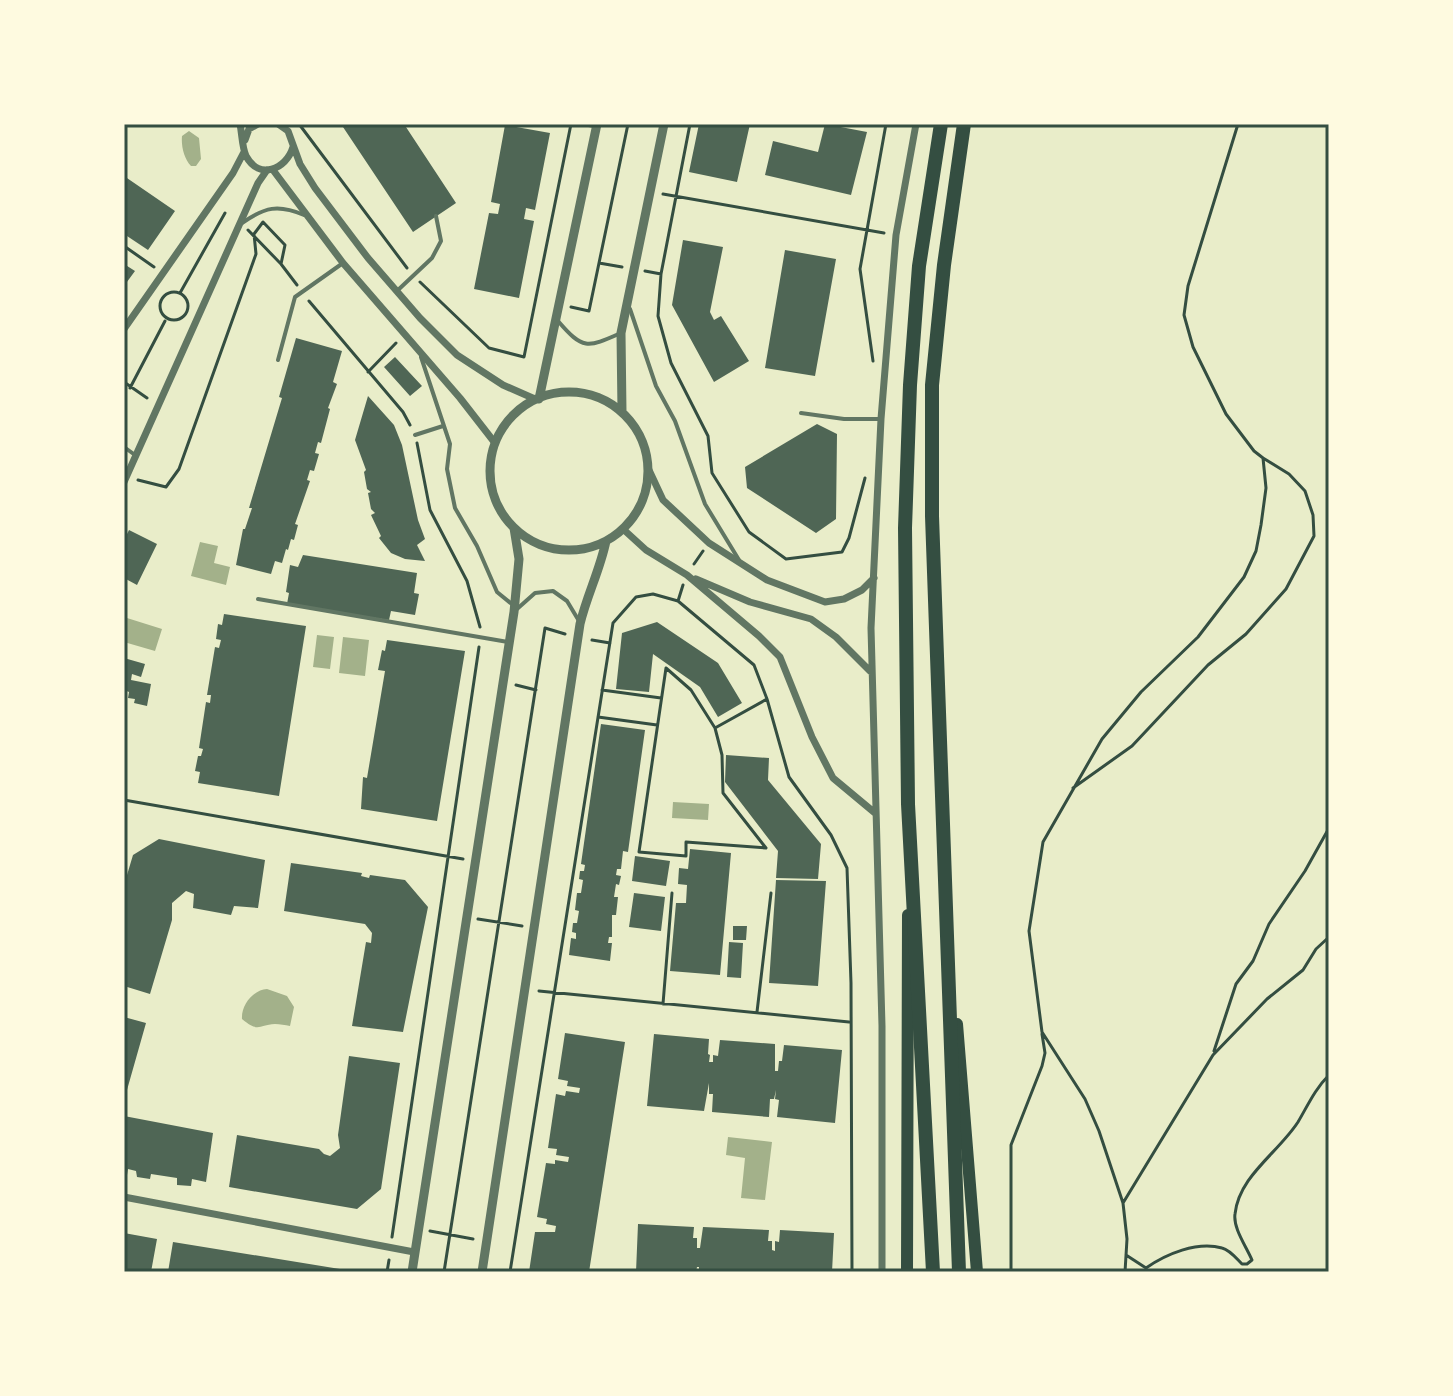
<svg xmlns="http://www.w3.org/2000/svg" width="1453" height="1396" font-family="Commissioner,sans-serif">
<rect width="100%" height="100%" fill="#e9edc9"/>
<path fill="#a3b18a" d="M189 131 199 138 201 159 196 166H191C184 159 181 146 182 136Z
M200 542 218 546 214 563 230 567 226 585 191 576Z
M127 618 162 629 155 651 124 642Z
M317 635 334 637 330 669 313 667Z
M343 637 369 640 365 676 339 673Z
M673 802 709 804 708 820 672 818Z
M267 989 287 996 294 1007 290 1026C285 1025 280 1024 275 1024 258 1025 259 1033 242 1019 241 1005 253 990 267 989Z
M728 1137 772 1142 765 1200 741 1198 745 1158 726 1155Z"/>
<path fill="#4f6655" d="M341 124H404L456 203 413 232Z
M699 124H750L737 182 689 172Z
M825 124 867 132 851 195 765 175 773 141 818 152Z
M505 125 550 133 535 210 526 208 524 219 534 221 519 298 474 289 489 213 498 214 500 204 491 202Z
M124 176 175 211 148 250 124 234Z
M683 240 723 247 710 312 714 320 721 316 749 361 714 382 672 305Z
M785 250 836 259 815 376 765 368Z
M124 264 135 271 124 286Z
M296 338 342 351 333 382 337 384 328 408 330 409 321 443 318 442 315 453 319 454 314 471 310 470 307 480 310 481 295 524 298 525 294 540 291 539 288 550 286 549 282 563 275 561 271 574 236 565 243 529H245L252 508H249L282 398 279 397Z
M395 357 422 386 410 396 384 367Z
M368 396 394 425 402 445 418 520 425 539 417 545 425 561 405 559 391 553 379 538 381 536 371 515 375 513 371 509 368 493 371 492 367 489 364 472 366 470 355 440Z
M817 424 837 434 836 519 816 533 747 488 745 467Z
M129 530 157 544 137 585 124 578V540Z
M303 555 417 573 414 593 419 594 415 615 391 611 389 620 287 604 289 593 286 592 290 565 298 567Z
M224 614 306 626 279 796 198 783 200 772 195 771 198 756H201L203 749 199 748 206 702 210 703 211 695H207L215 647 219 648 221 640 216 639 218 624 222 625Z
M657 622 718 663 742 703 718 717 700 687 653 654 649 692 616 689 622 633Z
M387 640 465 651 437 821 361 809 363 777 367 778 385 671 378 670 382 650 385 651Z
M124 658 145 664 141 677 132 674 131 680 151 684 147 706 134 703 135 699 128 698 129 692 124 690Z
M601 724 645 730 628 852 623 851 621 869H617L616 875 621 876 619 885 616 884 614 897H618L616 915H612V937H609L608 943H612L610 961 569 955 571 938 576 939V933L572 932 573 923H577L579 911 575 910 577 893H581L583 880 579 879 580 871H584L585 865 581 864Z
M726 755 769 758 768 780 821 844 818 879 776 878 778 851 725 782Z
M159 839 265 860 258 908 234 906 231 915 193 908 194 894 186 891 172 903V920L150 994 124 986V885L133 855Z
M690 849 731 853 720 975 670 971 676 903H686L687 885 678 884 679 868 688 869Z
M635 856 670 861 666 886 632 881Z
M291 863 362 873 361 876 369 878 370 875 405 880 428 907 403 1032 352 1026 366 942 371 943 372 933 365 924 284 911Z
M776 880 826 881 818 986 769 983Z
M634 893 665 897 661 931 629 927Z
M733 926H747L746 940H733Z
M729 942 743 943 741 978 727 977Z
M124 1017 146 1023 125 1097H124Z
M565 1033 625 1042 589 1272H529L535 1232H555L556 1226 546 1224 547 1219 537 1217 546 1163 555 1164V1160L568 1162 569 1157 556 1155 557 1149 548 1148 556 1094 565 1096 566 1091 579 1093 580 1088 567 1086 568 1081 558 1079Z
M654 1034 709 1039 708 1054 710 1055 709 1062H713V1055L718 1056 720 1040 775 1044V1071H778L779 1061H782L784 1045 842 1050 835 1123 777 1117 779 1100 775 1099 776 1090 774 1099H770L769 1117 712 1112 713 1094H709V1083L704 1111 647 1106Z
M349 1056 400 1063 381 1189 357 1209 229 1187 237 1135 319 1149 324 1154 330 1156 340 1148 338 1135Z
M124 1116 213 1133 206 1182 192 1179 191 1186 177 1185V1178L151 1174 150 1179 137 1177 136 1171 128 1169 127 1175H124Z
M638 1224 694 1227 693 1238H697V1248H700L703 1227 769 1230 768 1241H772V1250L775 1251V1241L779 1242 780 1230 834 1233 832 1272H699V1267H697L696 1272H636Z
M124 1233 157 1239 151 1272H124Z
M173 1242 346 1270V1272H168Z"/>
<g fill="none" stroke-linecap="round" stroke-linejoin="round">
<path stroke="#344e41" stroke-width="3" d="M299 124 407 268
M690 124 661 274 658 316 671 363 708 436 712 473 749 532 786 559 842 552 849 538 865 478
M663 194 884 233
M248 230 281 264
M124 246 154 267
M599 263 622 267
M645 271 661 274
M420 282 489 348 524 357 571 124
M160 306a14 14 0 1 1 28 0a14 14 0 1 1-28 0Z
M180 293 225 213
M309 301 403 412 410 425
M571 307 589 311 628 124
M873 361 860 269 886 124
M368 372 396 343
M124 382 147 398
M130 388 165 321
M417 443 430 510 467 581 480 627
M138 480 166 487 179 469 256 254 254 234 263 222 285 245 281 264 297 285
M694 564 703 551
M678 601 683 585
M592 640 610 643
M666 668 691 690 715 728 722 755 723 793 766 848 686 842V856L639 852Z
M516 685 536 690
M602 690 661 698
M598 717 657 725
M715 728 767 699
M1073 788 1132 746 1208 665 1246 634 1286 589 1314 536 1313 515 1305 491 1289 474 1263 458
M124 800 463 859
M478 919 522 926
M539 991 849 1022
M663 1004 672 893
M757 1012 771 893
M1214 1051 1236 984 1253 961 1269 924 1305 871 1329 828
M1123 1203 1213 1055 1267 999 1303 970 1316 949 1329 937
M430 1231 473 1239
M392 1237 479 647
M1126 1255 1146 1268C1166 1254 1197 1241 1222 1248 1230 1250 1236 1258 1242 1264H1247L1252 1260C1246 1246 1233 1228 1235 1214 1239 1176 1278 1153 1298 1122 1308 1105 1315 1089 1329 1075
M387 1272 389 1260
M444 1272 545 628 565 634
M510 1272 613 623 636 597 653 594 678 601 754 665 767 699 789 777 831 835 847 868 851 983 852 1272
M1011 1272V1145L1042 1066 1045 1053 1042 1034
M1125 1272 1127 1239 1123 1203 1099 1131 1085 1099 1042 1032 1029 931 1043 842 1102 739 1141 692 1198 637 1244 577 1256 551 1261 525 1266 488 1263 458 1254 451 1226 414 1193 347 1184 315 1188 286 1238 124"/>
<path stroke="#617663" stroke-width="4" d="M583 124 594 126
M242 223C265 207 278 204 304 215
M398 290 432 258 441 241 436 216
M630 309 656 386 675 421 705 504 739 560
M558 321C583 350 587 348 621 333
M421 357 450 444 447 469 455 508 477 546 497 592 513 605
M278 360 295 297 343 263
M801 413 844 419H881
M415 435 443 426
M124 447 135 455
M258 599 508 642
M517 609 535 593 553 591 567 601 579 621"/>
<path stroke="#617663" stroke-width="7" d="M240 124C242 134 242 147 246 156 259 180 286 170 293 147
M278 124 288 131 300 164 315 188 368 258 420 318 457 355 503 385 535 399
M245 140 249 129 258 124
M273 170 343 263 460 398 495 443
M124 329 233 173 244 152
M649 470 663 500 709 543 767 580 825 602 844 599 862 590 874 578
M124 482 258 183 267 170
M623 529 646 550 687 575 759 636 780 657 812 737 833 778 875 813
M696 579 750 602 811 619 836 637 870 671
M124 1197 414 1252
M882 1272V1026L871 628 881 419 896 235 916 124"/>
<path stroke="#617663" stroke-width="9" d="M490 471a79 79 0 1 1 158 0a79 79 0 1 1-158 0Z
M539 399 597 124
M622 412 621 333 664 124
M412 1272 514 612 519 559 514 528
M482 1272 580 624C587 595 600 570 606 541"/>
<path stroke="#344e41" stroke-width="12" d="M957 1024 977 1272
M907 1272 908 915"/>
<path stroke="#344e41" stroke-width="14" d="M933 1272 908 804 905 528 910 385 919 266 941 124
M959 1272 932 516V385L944 265 964 124"/>
</g>
<rect width="1453" height="1396" fill="none" stroke="#fefae0" stroke-width="252"/>
<rect x="126" y="126" width="1201" height="1144" fill="none" stroke="#344e41" stroke-width="3"/>
</svg>
